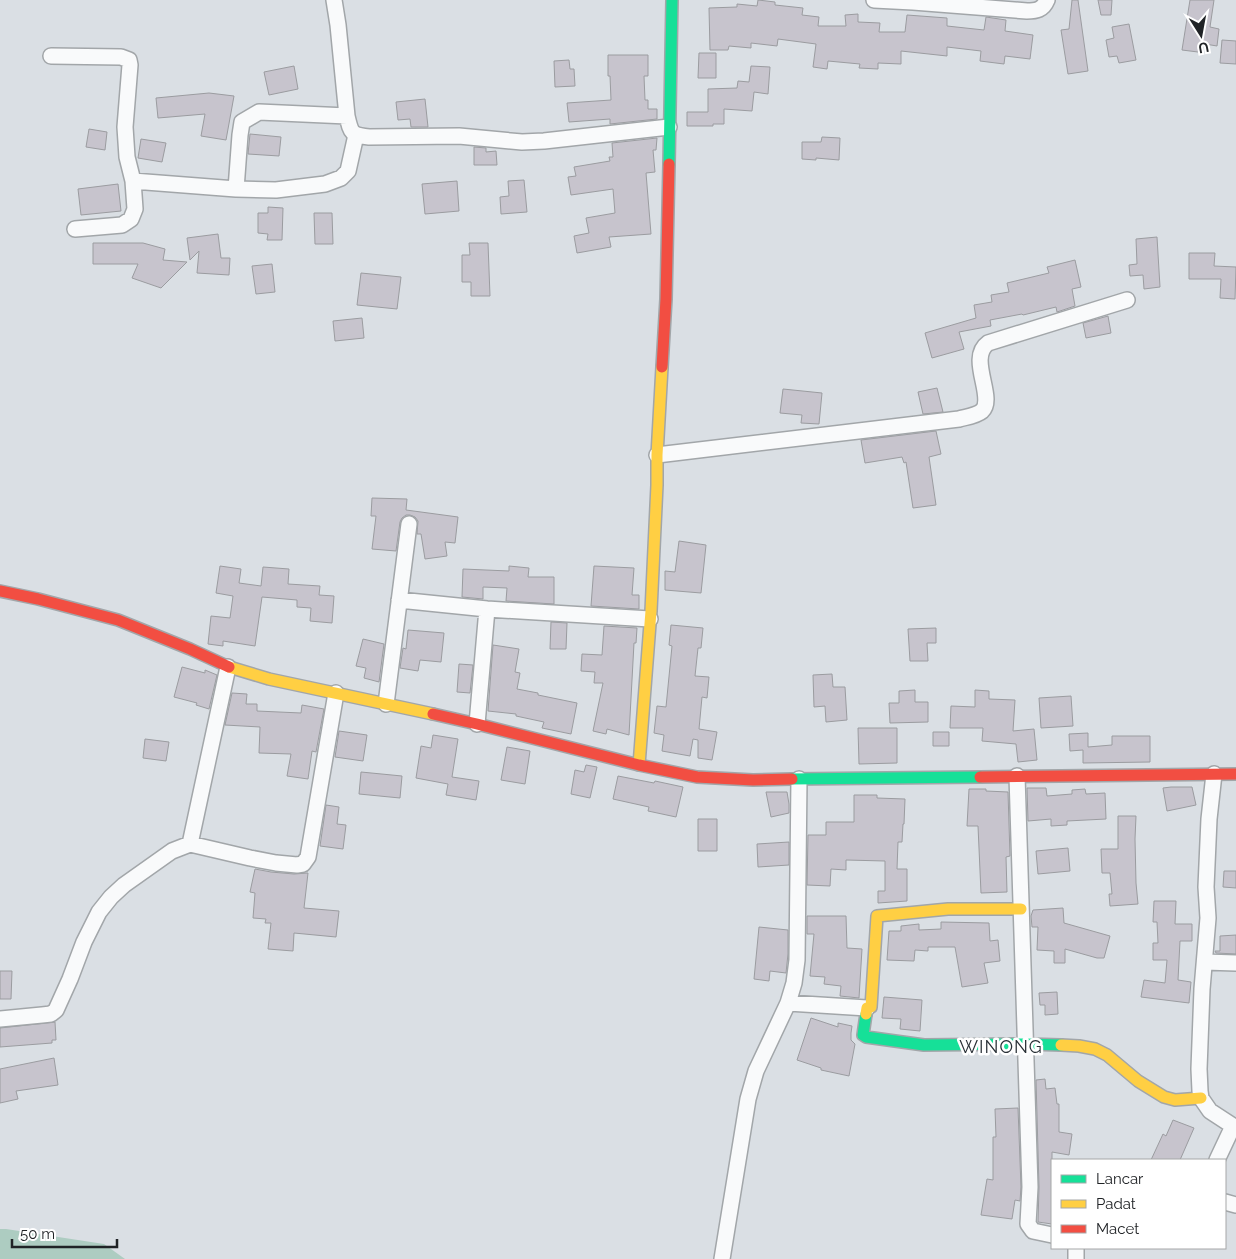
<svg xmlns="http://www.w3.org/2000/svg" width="1236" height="1259" font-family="Raleway,sans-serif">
<rect width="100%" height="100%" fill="#dadfe4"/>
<path fill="#adccc1" d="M0 1229H6L104 1244 125 1259H0Z"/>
<path fill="#c7c4cd" stroke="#9b9ca0" d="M758 0 775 2V5L803 8 802 15 819 17 818 26H846L845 15 858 14V22L880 23 879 32H905L907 15 947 18V26L984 30 986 17 1006 20 1005 31 1033 35 1030 59 1005 56 1004 64 980 61 981 51 947 47V56L901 51V64L878 63V69L859 68 860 64 828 61 827 69 813 67 816 44 778 39 777 46 751 43V48L729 46 728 50H710L709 8 737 7V4L757 6Z
M1072 0H1078L1088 71 1068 74 1061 30 1069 29Z
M1098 0H1112L1111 15H1101Z
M1190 0H1214L1210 27 1219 29 1217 46 1199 43 1198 52 1182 50Z
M1129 24 1136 60 1119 63 1117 56 1109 57 1106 40 1114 38 1112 27Z
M1222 40 1236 41V64L1220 63Z
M699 53H716V78H698Z
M608 55H648V76H644L645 100H648V109H657V119L610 124V119L569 122 567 103 611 100 610 76H608Z
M569 60 570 69H574L575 86 555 87 554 61Z
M294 66 298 89 269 95 264 72Z
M751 66 770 67 768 94 754 92 752 111 724 109V124H713V126H687V112H708V89L737 88 738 81 749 82Z
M209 93 234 96 226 140 201 136 205 114 158 118 156 98Z
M425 99 428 127H411L410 119 398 120 396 102Z
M89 129 107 132 105 150 86 147Z
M250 134 281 137 279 156 248 154Z
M822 137 840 138 839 160 816 158V160L802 159V142H821Z
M657 138 656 150H653L655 172 646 173 651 234 609 237 611 247 577 253 574 236 589 233 586 218 615 213 613 189 571 195 568 177 576 176 574 167 610 161 609 157H613L612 143Z
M141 139 166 143 162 162 138 158Z
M474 147 486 148V152L496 151 497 165H474Z
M524 180 527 212 501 214 500 197 509 196 508 181Z
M457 181 459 211 425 214 422 184Z
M118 184 121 211 81 215 78 189Z
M268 207 283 208 282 240H267L268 234 258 233V213H268Z
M314 213H332L333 244H315Z
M218 234 221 258H230L229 275 197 273 199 251 190 260 187 238Z
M1157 237 1160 287 1144 289 1143 275 1130 276 1129 265 1137 264 1136 239Z
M93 243H143L165 249 163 260 187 262 161 288 132 278 138 264H93Z
M469 243H488L490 296H471V282H462V255H470Z
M1189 253H1215L1214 266 1236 267 1235 299 1220 298 1221 279H1189Z
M1075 260 1081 287 1072 289 1075 306 1057 312 1056 307 1023 315 1022 314 990 320 991 326 959 332 964 349 932 358 925 333 976 318 974 305 992 302 991 295 1009 292 1007 283 1049 273 1047 267Z
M272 264 275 292 256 294 252 266Z
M361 273 401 277 397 309 357 305Z
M1108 316 1111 333 1086 338 1083 323Z
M362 318 364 338 335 341 333 321Z
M937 388 943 412 923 414 918 392Z
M783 389 822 393 819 424 801 423 802 415 780 413Z
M936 431 941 454 929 457 936 505 913 508 906 462 904 463 902 457 865 463 861 440Z
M372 498 407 499 406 510 458 517 455 543 445 542 447 556 425 559 421 534H417L418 521 415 517 410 515H406L402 518 400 522 396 551 372 549 376 516H371Z
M679 541 706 545 701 593 665 590V571L675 572Z
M220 566 241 569 239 583 261 586 263 567 289 569 288 584 320 586 319 595 334 596 332 623 310 621 311 608 297 607V600L262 597 255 646 223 641V646L208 644 211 616 230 618 233 596 216 593Z
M509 566 529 568 528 577H554V604L506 601 507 588 483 587V599L462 597 463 569 509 571Z
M594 566 634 568 632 595H639V609L591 606Z
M551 622 567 623 566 649H550Z
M671 625 703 628 701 648H698L695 676 709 677 707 698 702 697 699 729 717 732 712 760 698 758V740L693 739 690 756 662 751 664 735 654 733 657 706 666 707 672 646 669 645Z
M604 626 637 628 636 643H634L629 735 607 729 606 734 593 731 603 683H594L595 672 581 671 582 654 602 655Z
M936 628V643H927L928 661H910L908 629Z
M408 630 444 633 441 662 420 660 418 671 400 668 403 648 406 649Z
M363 639 384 644 379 682 364 678 366 668 356 666Z
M493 645 519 649 515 672 520 673 517 689 538 693V695L577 703 571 734 542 728 544 722 516 716V714L488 711Z
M459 664 473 665 470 693 457 692Z
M182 667 205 673V670L217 675 209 709 196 705 197 703 174 697Z
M832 674 833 687H845L847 720 826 722 825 706 814 707 813 675Z
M915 690V702H928V722L890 723 889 703H899V691Z
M975 690 989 691V699L1015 700 1013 731 1034 729 1037 760 1018 762 1016 744 982 741 983 728H950L951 706 975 707Z
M232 693 247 694 246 704H257V711L301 713 302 705 324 709 316 752 312 751 308 779 287 776 291 754 259 753 260 727 225 725Z
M1071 696 1073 726 1041 728 1039 698Z
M858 728H897V763L859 764Z
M339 731 367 735 363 761 335 757Z
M933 732H949V746H933Z
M1088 733V747L1112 745V736H1150V762L1083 763V750L1070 751 1069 734Z
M433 735 458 739 452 777 479 781 476 800 446 795 448 784 416 778 421 746 431 748Z
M145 739 169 742 166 761 143 758Z
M507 747 530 751 525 784 501 780Z
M586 765 597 767 590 798 571 794 575 770 584 772Z
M361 772 402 776 400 798 359 794Z
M618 776 654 783 655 781 683 787 676 817 648 811 649 807 613 799Z
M1171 787H1192L1196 805 1167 811 1163 788Z
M1027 788H1046L1047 796 1072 794V790L1085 789 1086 794 1105 793 1106 819 1067 821V825L1051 826V819L1028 821Z
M969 789H986V791L1008 792 1010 856 1006 857 1007 892 981 893 978 826H967Z
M766 792H787L789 804V813L771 817Z
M854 795H877V798L905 799 904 824H903L902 842H898L897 869H907V901L878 903V891H885V861L846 860V870L831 869 830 886 807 885 808 835H826V822H854Z
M326 805 339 807 337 824 346 825 343 849 320 846Z
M1118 816H1136L1135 839 1136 883 1138 904 1110 906 1109 894H1112L1110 873H1102L1101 849H1118Z
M698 819H717V851H698Z
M789 842V865L758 867 757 844Z
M1068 848 1070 871 1038 874 1036 851Z
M255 869 271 872 294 874 308 873 304 908 339 911 336 937 294 933 293 951 268 949 271 923H265L266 919 253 918 255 893 250 892Z
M1224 871H1236V888L1223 887Z
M1154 901H1176L1175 924H1192V941H1180L1178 980 1191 982 1189 1003 1141 997 1144 980 1165 983 1167 960H1153V943H1158L1157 922H1153Z
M1063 908 1064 923 1110 936 1104 958H1097L1065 949V963H1054V951L1037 950 1038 927H1032L1031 916 1033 910Z
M807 916H846L847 948 862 949 859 998 840 996 841 986 824 984 825 977 810 976 814 934H807Z
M941 922 989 923 990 941 998 940 1000 961 984 963 988 983 962 987 955 947H928V951L915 950 914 961 887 960 889 931H901V926L919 924V930L941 929Z
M759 927 788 930V954L786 973 770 971 769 981 754 979Z
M1236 935V954L1216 953 1215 951H1220V936Z
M0 971H12L11 999H0Z
M1057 992 1058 1014 1045 1015V1005H1040L1039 993Z
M884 997 922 1000 920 1031 900 1029 901 1019 882 1018Z
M811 1018 838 1027V1023L852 1026 851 1033V1040L855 1044 849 1076 821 1070V1068L797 1060Z
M55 1022 56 1040H52V1043L0 1047V1028Z
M54 1058 58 1085 16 1091 18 1099 0 1103V1069Z
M1045 1079 1046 1089 1055 1088 1057 1104H1059V1132L1072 1134 1069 1155 1052 1152V1224L1038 1222 1039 1187 1036 1080Z
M1018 1108 1021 1187 1020 1201 1015 1200 1012 1219 981 1215 987 1179 993 1180V1137H996L995 1109Z
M1173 1120 1194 1128 1180 1160H1151L1163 1134 1166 1136Z"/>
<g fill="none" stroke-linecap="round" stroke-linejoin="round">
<defs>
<path id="street" d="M334 0 338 25 347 116C351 133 351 135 369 137L459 136 522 142 544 141 669 127
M874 0 913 2 1027 11C1036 11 1043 10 1047 0
M51 56 121 57 129 60 130 65 125 127 127 157 133 181 135 209 131 219 122 225 75 229
M133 181 236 189 276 190 325 184 341 178 348 171 356 135
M236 189 240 135 242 122 259 112 347 116
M657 455 959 419C966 417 976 416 982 411 996 398 967 358 988 343L1127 300
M399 600 487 609 650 619
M386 704 409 524
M477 724 487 609
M1214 774 1209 819 1206 887 1208 918 1202 989 1199 1069 1200 1091 1201 1098 1210 1111 1236 1128
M1017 776 1030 1187 1028 1224 1033 1231 1052 1235
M190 844 228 667
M1205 962 1236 963
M788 1003 867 1008
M0 1019 42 1015 51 1014 56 1010 70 979 84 942 99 912 111 897 124 885 172 851 190 844 250 858 276 863 297 865 303 864 308 857 336 693
M1217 1160 1233 1126
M1225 1202 1236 1205
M722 1259 748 1099 756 1071 788 1003 794 983 797 960 799 779
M1076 1259V1248"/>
<path id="fast" d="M669 164 672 0
M792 779 980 777
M866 1014 863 1035 866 1037 924 1045 1026 1044 1061 1045"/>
<path id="slow" d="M229 667 269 679 433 714
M639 765 651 611 657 485V455L662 367
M866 1014 867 1008 871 1007 877 916 948 909H1021
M1061 1045 1079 1046 1095 1049 1107 1055 1138 1081 1164 1097 1175 1100 1201 1098"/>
<path id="jam" d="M662 367 666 299 669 164
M0 591 38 599 118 620 190 649 229 667
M433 714 477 724 639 765 697 777 753 780 792 779
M980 777 1236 774"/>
</defs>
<use href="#street" stroke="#a2a6a9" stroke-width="18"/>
<use href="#fast" stroke="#a2a6a9" stroke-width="14"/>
<use href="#slow" stroke="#a2a6a9" stroke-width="14"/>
<use href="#jam" stroke="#a2a6a9" stroke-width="14"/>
<use href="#street" stroke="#f9fafb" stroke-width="15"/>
<use href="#fast" stroke="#16e098" stroke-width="11"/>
<use href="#slow" stroke="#ffcf43" stroke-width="11"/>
<use href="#jam" stroke="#f24e42" stroke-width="11"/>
</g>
<g text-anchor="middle" stroke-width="5" stroke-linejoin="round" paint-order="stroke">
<g font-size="18" letter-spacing="1" fill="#293036" stroke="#fff">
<text x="1001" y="1053">WINONG</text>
</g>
</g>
<rect x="1051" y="1159" width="175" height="90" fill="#ffffff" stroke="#a6a7a8"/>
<rect x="1061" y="1175" width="25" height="8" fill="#16e098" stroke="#a6a7a8"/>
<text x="1096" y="1184" font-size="15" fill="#202326">Lancar</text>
<rect x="1061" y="1200" width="25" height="8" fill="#ffcf43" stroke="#a6a7a8"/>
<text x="1096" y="1209" font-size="15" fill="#202326">Padat</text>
<rect x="1061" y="1225" width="25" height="8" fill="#f24e42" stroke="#a6a7a8"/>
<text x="1096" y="1234" font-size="15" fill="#202326">Macet</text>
<g transform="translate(1201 35) rotate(169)" stroke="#ffffff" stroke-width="4" paint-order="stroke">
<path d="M0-4L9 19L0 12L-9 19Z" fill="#202326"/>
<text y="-8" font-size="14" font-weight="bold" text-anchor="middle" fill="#202326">U</text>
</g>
<path d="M12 1239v8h105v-8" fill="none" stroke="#202326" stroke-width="2.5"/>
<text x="20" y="1239" font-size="15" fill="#202326" stroke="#ffffff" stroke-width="4" paint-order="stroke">50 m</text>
</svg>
